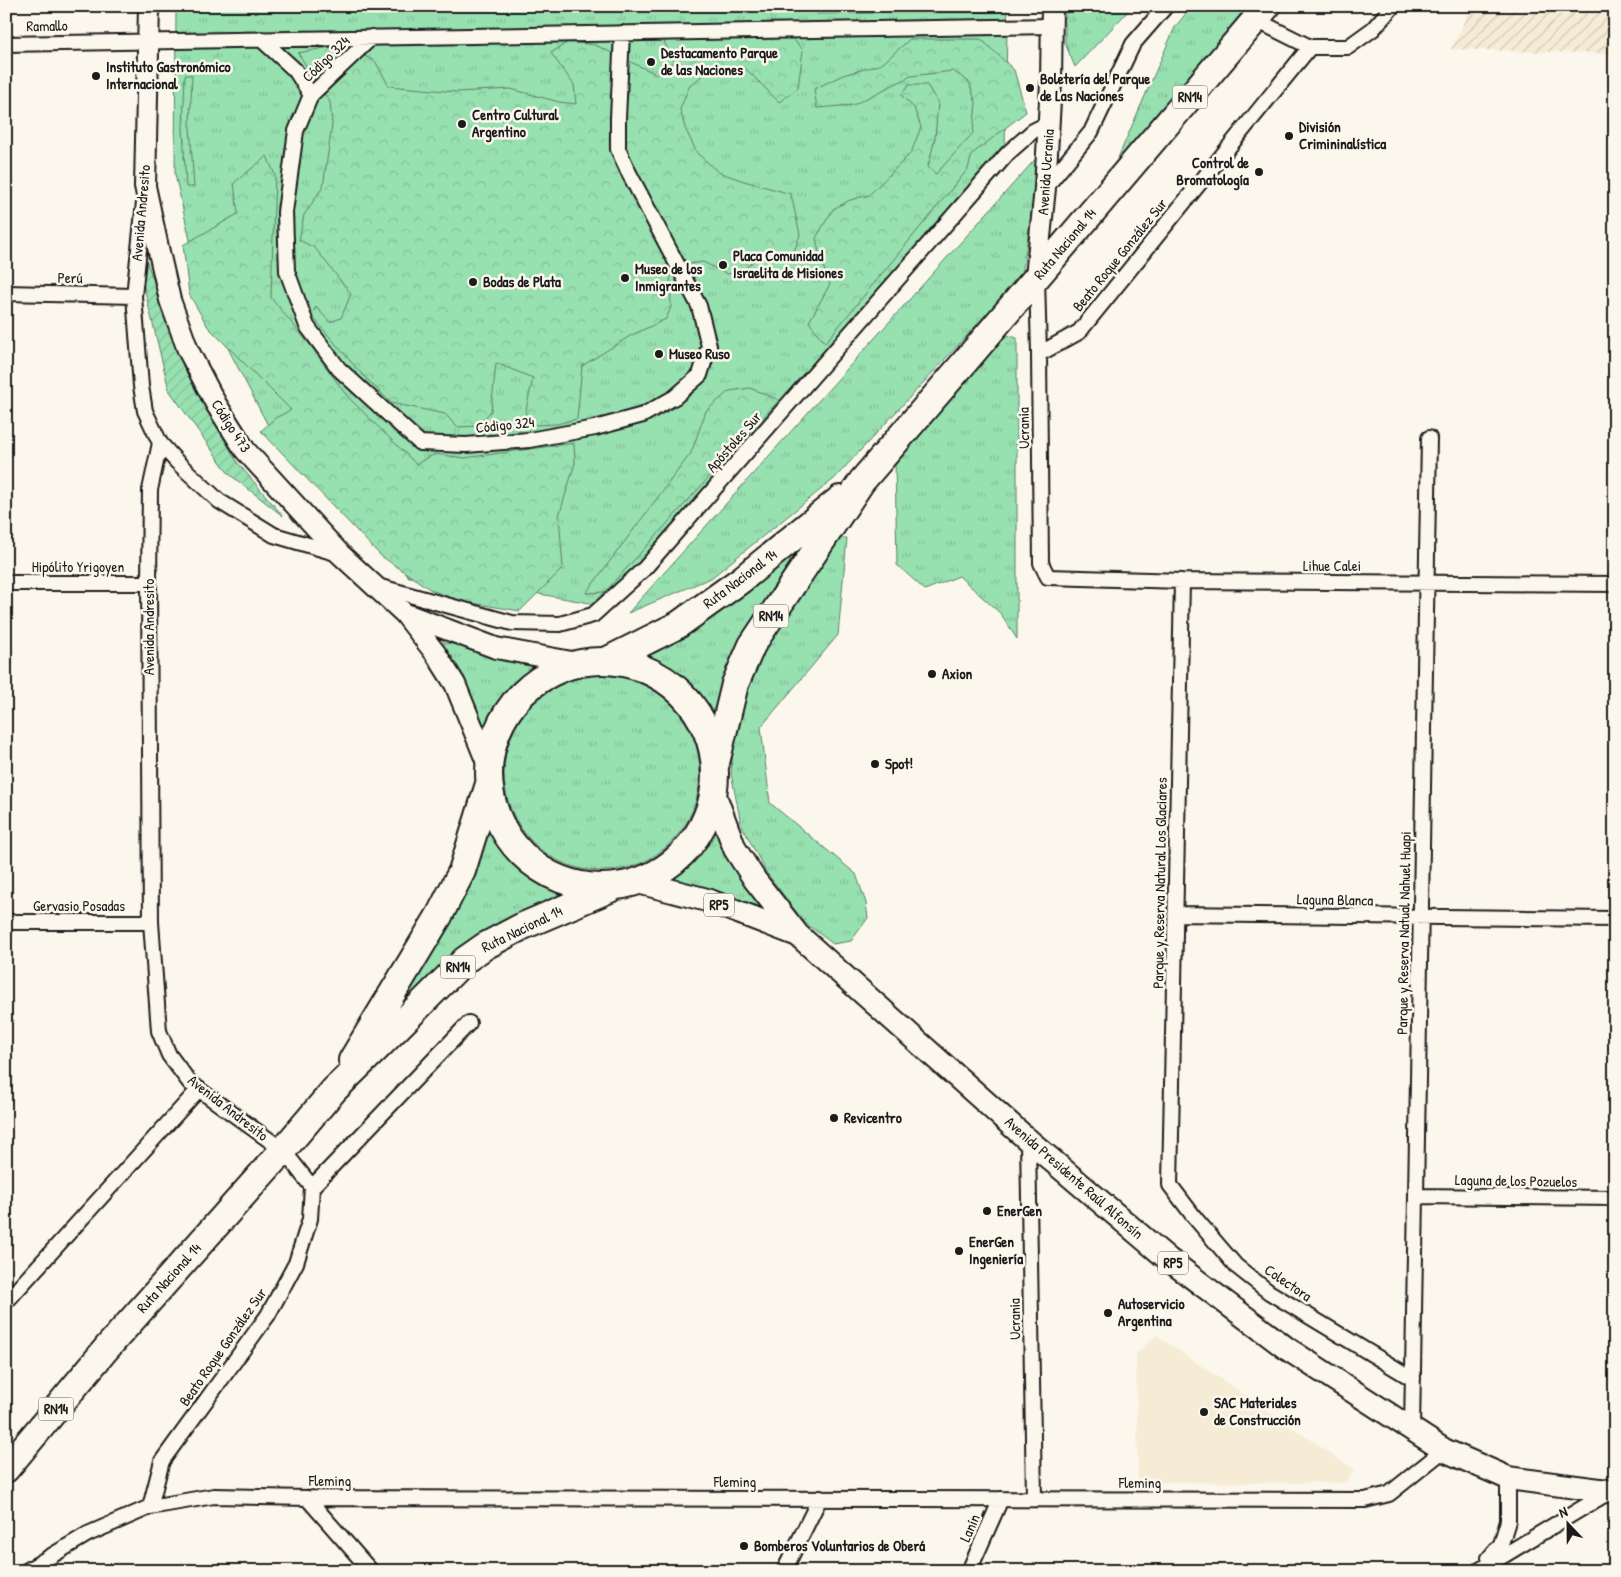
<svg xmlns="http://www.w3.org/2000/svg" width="1621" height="1577" font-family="'Patrick Hand',sans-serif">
<defs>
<pattern id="industrial-furrows" width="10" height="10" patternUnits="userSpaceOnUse" patternTransform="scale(1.25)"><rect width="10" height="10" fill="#f6ecd6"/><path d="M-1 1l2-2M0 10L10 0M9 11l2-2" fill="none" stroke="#d2cab7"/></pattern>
<pattern id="grass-tufts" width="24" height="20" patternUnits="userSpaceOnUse" patternTransform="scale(1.25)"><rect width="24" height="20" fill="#97e0b0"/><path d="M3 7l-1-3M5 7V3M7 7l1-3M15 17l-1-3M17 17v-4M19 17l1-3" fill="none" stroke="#82c097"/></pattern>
<pattern id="forest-crowns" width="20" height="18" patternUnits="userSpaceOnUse" patternTransform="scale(1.25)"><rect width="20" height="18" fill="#97e0b0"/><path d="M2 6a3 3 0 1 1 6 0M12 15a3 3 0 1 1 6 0" fill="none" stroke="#82c097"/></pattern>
<pattern id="garden-furrows" width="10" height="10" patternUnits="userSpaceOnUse" patternTransform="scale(1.25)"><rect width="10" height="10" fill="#97e0b0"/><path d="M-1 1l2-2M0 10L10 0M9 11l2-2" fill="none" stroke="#82c097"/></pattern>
</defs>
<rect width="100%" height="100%" fill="#fbf7ec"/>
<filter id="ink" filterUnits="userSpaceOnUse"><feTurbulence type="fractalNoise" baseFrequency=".02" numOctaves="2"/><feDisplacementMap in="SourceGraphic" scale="10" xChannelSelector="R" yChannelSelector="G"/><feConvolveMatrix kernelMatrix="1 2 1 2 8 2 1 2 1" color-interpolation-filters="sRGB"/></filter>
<g filter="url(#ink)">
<path fill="#f6ecd6" d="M1156 1335 1355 1470 1345 1483 1138 1482 1136 1354Z"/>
<path fill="url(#industrial-furrows)" d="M1472 6H1615V54L1451 49Z"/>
<path fill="url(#grass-tufts)" stroke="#5a7e66" d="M176 6H1008L1007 26 1005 151 601 605 517 590 409 577 275 439 204 302 175 174Z
M1065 6H1133L1075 67 1065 43Z
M1192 6H1247L1111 174 1175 27Z
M1040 154 1022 276 834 479 711 578 628 613Z
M1004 334 1017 338V639L1001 614 959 576 925 590 897 565 895 461Z
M814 532 715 728 686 686 630 653Z
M835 538H847L838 635 761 727 770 803 856 874 866 903 868 918 851 941 833 944 804 922 766 872 741 824 731 773 735 730 762 650Z
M438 642 474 647 545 663 507 692 488 734 456 663Z
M504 773a98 98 0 1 1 196 0a98 98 0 1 1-196 0Z
M716 813 773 916 661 878 700 852Z
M488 816 511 856 539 878 579 892 392 1017Z"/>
<path fill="url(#forest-crowns)" stroke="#5a7e66" d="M817 6H872V13L817 14Z
M891 6H992V12L891 13Z
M792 38 803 50 798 88 779 102 744 67 706 72 689 87 680 109 685 128 697 153 718 172 744 181 791 194 800 235 791 260 757 258 741 272 727 274 703 262 670 267 671 307 666 319 630 336 582 366 577 419 557 424 536 425 524 419 533 378 496 363 491 411 478 426 457 427 445 414 391 403 358 370 311 315 316 307 330 322 341 318 351 294 315 248 299 240 304 215 323 187 332 125 330 102 298 53 340 45 375 61 389 86 457 92 511 89 559 102 576 104 574 85 551 53 568 42 595 45 656 74 673 62 663 39Z
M910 39H981L1014 70 1026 112 972 154 968 169 825 343 809 322 830 284 820 258 816 238 833 209 850 200 869 195 911 153 921 127 914 108 901 95 909 85H927L938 103 935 138 928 167 936 174 973 133 976 103 969 82 953 71 911 76 853 105 817 108 814 89 843 75 882 64Z
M185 75H192L190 127 194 187H186L183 128Z
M267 156 275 175 271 298 310 345 347 396 416 464 435 454 464 458 574 443 575 463 559 516 563 568 520 611 460 601 431 590 381 556 261 431 275 418 291 410 208 327 189 294 183 245 238 214 234 183Z
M750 388 779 400 605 592 586 593 691 453 706 411 729 391Z"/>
<path fill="url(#garden-furrows)" stroke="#5a7e66" d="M136 254 145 256 183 366 237 462 283 516 229 474 169 390Z"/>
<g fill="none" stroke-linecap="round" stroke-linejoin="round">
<defs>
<path id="street" d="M1256 20 1310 47H1348L1373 29 1393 6
M372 37 311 95 296 131 285 212 287 271 307 326 339 369 420 443 466 445 529 440 595 428 643 415 675 397 700 375 709 346 699 306 629 173 618 149V118L622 33
M261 39 295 70 311 95
M6 44 1052 26
M1045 188 1091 132 1133 44 1166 6
M144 202 134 296 141 386 145 411 160 443 177 462 219 501 274 535 339 554
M1037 278 1039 354 1041 563 1048 577 1182 581 1615 584
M6 293 134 296
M1039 354 1079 332 1310 47
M160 443 150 490 149 583 151 922 159 1031 169 1055 190 1083 283 1150 312 1187
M1182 581 1170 1185 1195 1218 1236 1266 1269 1292 1413 1379
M6 583H149
M377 586 512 623 560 624 593 615 644 569 1008 153 1033 131 1049 123
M1175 914 1615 919
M6 922H151
M1028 1140 1034 1498
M1416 1196 1615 1198
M6 1302 199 1089
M1412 1429 1429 438
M307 1498 371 1571
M150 1507 162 1461 268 1315 296 1263 310 1219 312 1187 469 1023
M1489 1558 1501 1544 1508 1521V1478
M26 1571 88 1534 150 1507 214 1496 307 1498 1365 1500 1389 1494 1444 1450
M784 1571 820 1498
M969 1571 1001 1499
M1478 1571 1609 1492"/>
<path id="secondary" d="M149 6 145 186 159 252 170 300 188 350 216 404 245 450 340 554 405 614 436 654 455 684 488 765
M1036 277 1045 188 1051 83 1052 6
M406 614 496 648 577 663"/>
<path id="primary" d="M714 793 735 849 755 880 798 935 1028 1140 1168 1259 1286 1348 1444 1450 1508 1478 1615 1492
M638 882 707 900 798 935"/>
<path id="highway" d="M489 774a113 113 0 1 1 226 0a113 113 0 1 1-226 0Z
M606 661 678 625 741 580 840 499
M715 767 735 684 752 645 862 481 963 364 1267 6
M352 1060 439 916 462 871 488 787
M6 1469 106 1349 283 1150 334 1090 378 1047 465 960 485 946 523 926 612 888"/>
</defs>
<use href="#street" stroke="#1c1c1c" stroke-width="18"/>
<use href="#secondary" stroke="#1c1c1c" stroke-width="24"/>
<use href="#primary" stroke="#1c1c1c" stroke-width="26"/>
<use href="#highway" stroke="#1c1c1c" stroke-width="30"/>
<use href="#street" stroke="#fbf7ec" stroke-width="14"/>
<use href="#secondary" stroke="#fbf7ec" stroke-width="20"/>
<use href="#primary" stroke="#fbf7ec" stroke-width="22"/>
<use href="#highway" stroke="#fbf7ec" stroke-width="26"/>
</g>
</g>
<g fill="#1c1c1c" stroke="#fbf7ec" stroke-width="2">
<circle cx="651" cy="62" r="5"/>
<circle cx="96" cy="76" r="5"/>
<circle cx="1030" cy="88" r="5"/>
<circle cx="462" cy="124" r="5"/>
<circle cx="1289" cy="136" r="5"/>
<circle cx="1259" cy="172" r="5"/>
<circle cx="723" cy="265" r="5"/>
<circle cx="625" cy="278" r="5"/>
<circle cx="473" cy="282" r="5"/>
<circle cx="659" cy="354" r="5"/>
<circle cx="932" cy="674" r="5"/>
<circle cx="875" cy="764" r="5"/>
<circle cx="834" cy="1118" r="5"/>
<circle cx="987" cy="1211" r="5"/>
<circle cx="959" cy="1251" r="5"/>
<circle cx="1108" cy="1313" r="5"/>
<circle cx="1204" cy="1412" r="5"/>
<circle cx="744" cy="1546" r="5"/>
</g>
<g text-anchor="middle" stroke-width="5" stroke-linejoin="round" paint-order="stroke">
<g fill="#fbf7ec" stroke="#5f5e5a" stroke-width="1">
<rect x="1172.5" y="85.5" width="35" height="23" rx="4"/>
<rect x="753.5" y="604.5" width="35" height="23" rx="4"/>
<rect x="704" y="893.5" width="30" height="23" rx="4"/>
<rect x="440.5" y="955.5" width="35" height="23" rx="4"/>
<rect x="1158" y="1251.5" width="30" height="23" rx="4"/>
<rect x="38.5" y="1397.5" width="35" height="23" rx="4"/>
</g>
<g font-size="14" font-weight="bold" fill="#1c1c1c">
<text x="1190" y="102">RN14</text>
<text x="771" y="621">RN14</text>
<text x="719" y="910">RP5</text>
<text x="458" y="972">RN14</text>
<text x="1173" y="1268">RP5</text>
<text x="56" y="1414">RN14</text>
</g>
<g font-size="15" fill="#1c1c1c" stroke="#fbf7ec">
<text transform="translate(47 26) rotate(-1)" y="5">Ramallo</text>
<text transform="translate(326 59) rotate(-44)" y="5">Código 324</text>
<text transform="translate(1046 172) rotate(-86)" y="5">Avenida Ucrania</text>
<text transform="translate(141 213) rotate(-85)" y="5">Avenida Andresito</text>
<text transform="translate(1065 244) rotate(-50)" y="5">Ruta Nacional 14</text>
<text transform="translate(1120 255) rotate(-51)" y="5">Beato Roque González Sur</text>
<text transform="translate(70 278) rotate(1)" y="5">Perú</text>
<text transform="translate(505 425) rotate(-6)" y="5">Código 324</text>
<text transform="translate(231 426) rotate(57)" y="5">Código 473</text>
<text transform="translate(1024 428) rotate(-91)" y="5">Ucrania</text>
<text transform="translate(734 442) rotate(-49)" y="5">Apóstoles Sur</text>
<text x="1332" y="571">Lihue Calei</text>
<text x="78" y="572">Hipólito Yrigoyen</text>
<text transform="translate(740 579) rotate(-37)" y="5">Ruta Nacional 14</text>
<text transform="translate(149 627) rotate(-90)" y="5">Avenida Andresito</text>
<text transform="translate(1160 883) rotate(-89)" y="5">Parque y Reserva Natural Los Glaciares</text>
<text transform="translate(1335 900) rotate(1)" y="5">Laguna Blanca</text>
<text x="79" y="911">Gervasio Posadas</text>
<text transform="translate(522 929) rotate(-26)" y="5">Ruta Nacional 14</text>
<text transform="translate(1404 933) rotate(-89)" y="5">Parque y Reserva Natual Nahuel Huapi</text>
<text transform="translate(228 1108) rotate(38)" y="5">Avenida Andresito</text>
<text transform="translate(1074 1178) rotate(41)" y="5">Avenida Presidente Raúl Alfonsín</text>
<text transform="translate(1516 1181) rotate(1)" y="5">Laguna de los Pozuelos</text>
<text transform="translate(169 1278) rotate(-48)" y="5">Ruta Nacional 14</text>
<text transform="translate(1288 1283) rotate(34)" y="5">Colectora</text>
<text transform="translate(1015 1319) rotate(-91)" y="5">Ucrania</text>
<text transform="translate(223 1347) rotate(-55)" y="5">Beato Roque González Sur</text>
<text x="330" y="1486">Fleming</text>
<text x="735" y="1487">Fleming</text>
<text x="1140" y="1488">Fleming</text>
<text transform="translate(970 1528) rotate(-66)" y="5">Lanín</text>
</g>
<g font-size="15" font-weight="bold" fill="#1c1c1c" stroke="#fbf7ec" text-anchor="start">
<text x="661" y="58">Destacamento Parque<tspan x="661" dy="17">de las Naciones</tspan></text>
<text x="106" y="72">Instituto Gastronómico<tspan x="106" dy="17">Internacional</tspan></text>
<text x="1040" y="84">Boletería del Parque<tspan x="1040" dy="17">de Las Naciones</tspan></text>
<text x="472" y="120">Centro Cultural<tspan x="472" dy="17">Argentino</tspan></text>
<text x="1299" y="132">División<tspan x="1299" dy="17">Crimininalística</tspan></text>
<text x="1249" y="168" text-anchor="end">Control de<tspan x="1249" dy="17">Bromatología</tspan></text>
<text x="733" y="261">Placa Comunidad<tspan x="733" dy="17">Israelita de Misiones</tspan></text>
<text x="635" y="274">Museo de los<tspan x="635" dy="17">Inmigrantes</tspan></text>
<text x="483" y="287">Bodas de Plata</text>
<text x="669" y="359">Museo Ruso</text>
<text x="942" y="679">Axion</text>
<text x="885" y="769">Spot!</text>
<text x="844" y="1123">Revicentro</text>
<text x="997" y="1216">EnerGen</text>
<text x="969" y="1247">EnerGen<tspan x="969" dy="17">Ingeniería</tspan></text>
<text x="1118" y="1309">Autoservicio<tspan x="1118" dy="17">Argentina</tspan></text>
<text x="1214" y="1408">SAC Materiales<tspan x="1214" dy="17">de Construcción</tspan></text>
<text x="754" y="1551">Bomberos Voluntarios de Oberá</text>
</g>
</g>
<rect width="1621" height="1577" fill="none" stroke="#fbf7ec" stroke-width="25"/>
<rect x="12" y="12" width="1596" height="1552" fill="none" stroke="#1c1c1c" stroke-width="2" filter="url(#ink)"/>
<g transform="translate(1568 1524) rotate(338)" stroke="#fbf7ec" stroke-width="4" paint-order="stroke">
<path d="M0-4L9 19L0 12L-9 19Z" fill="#1c1c1c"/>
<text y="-8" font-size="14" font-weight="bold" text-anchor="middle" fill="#1c1c1c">N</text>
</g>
</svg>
